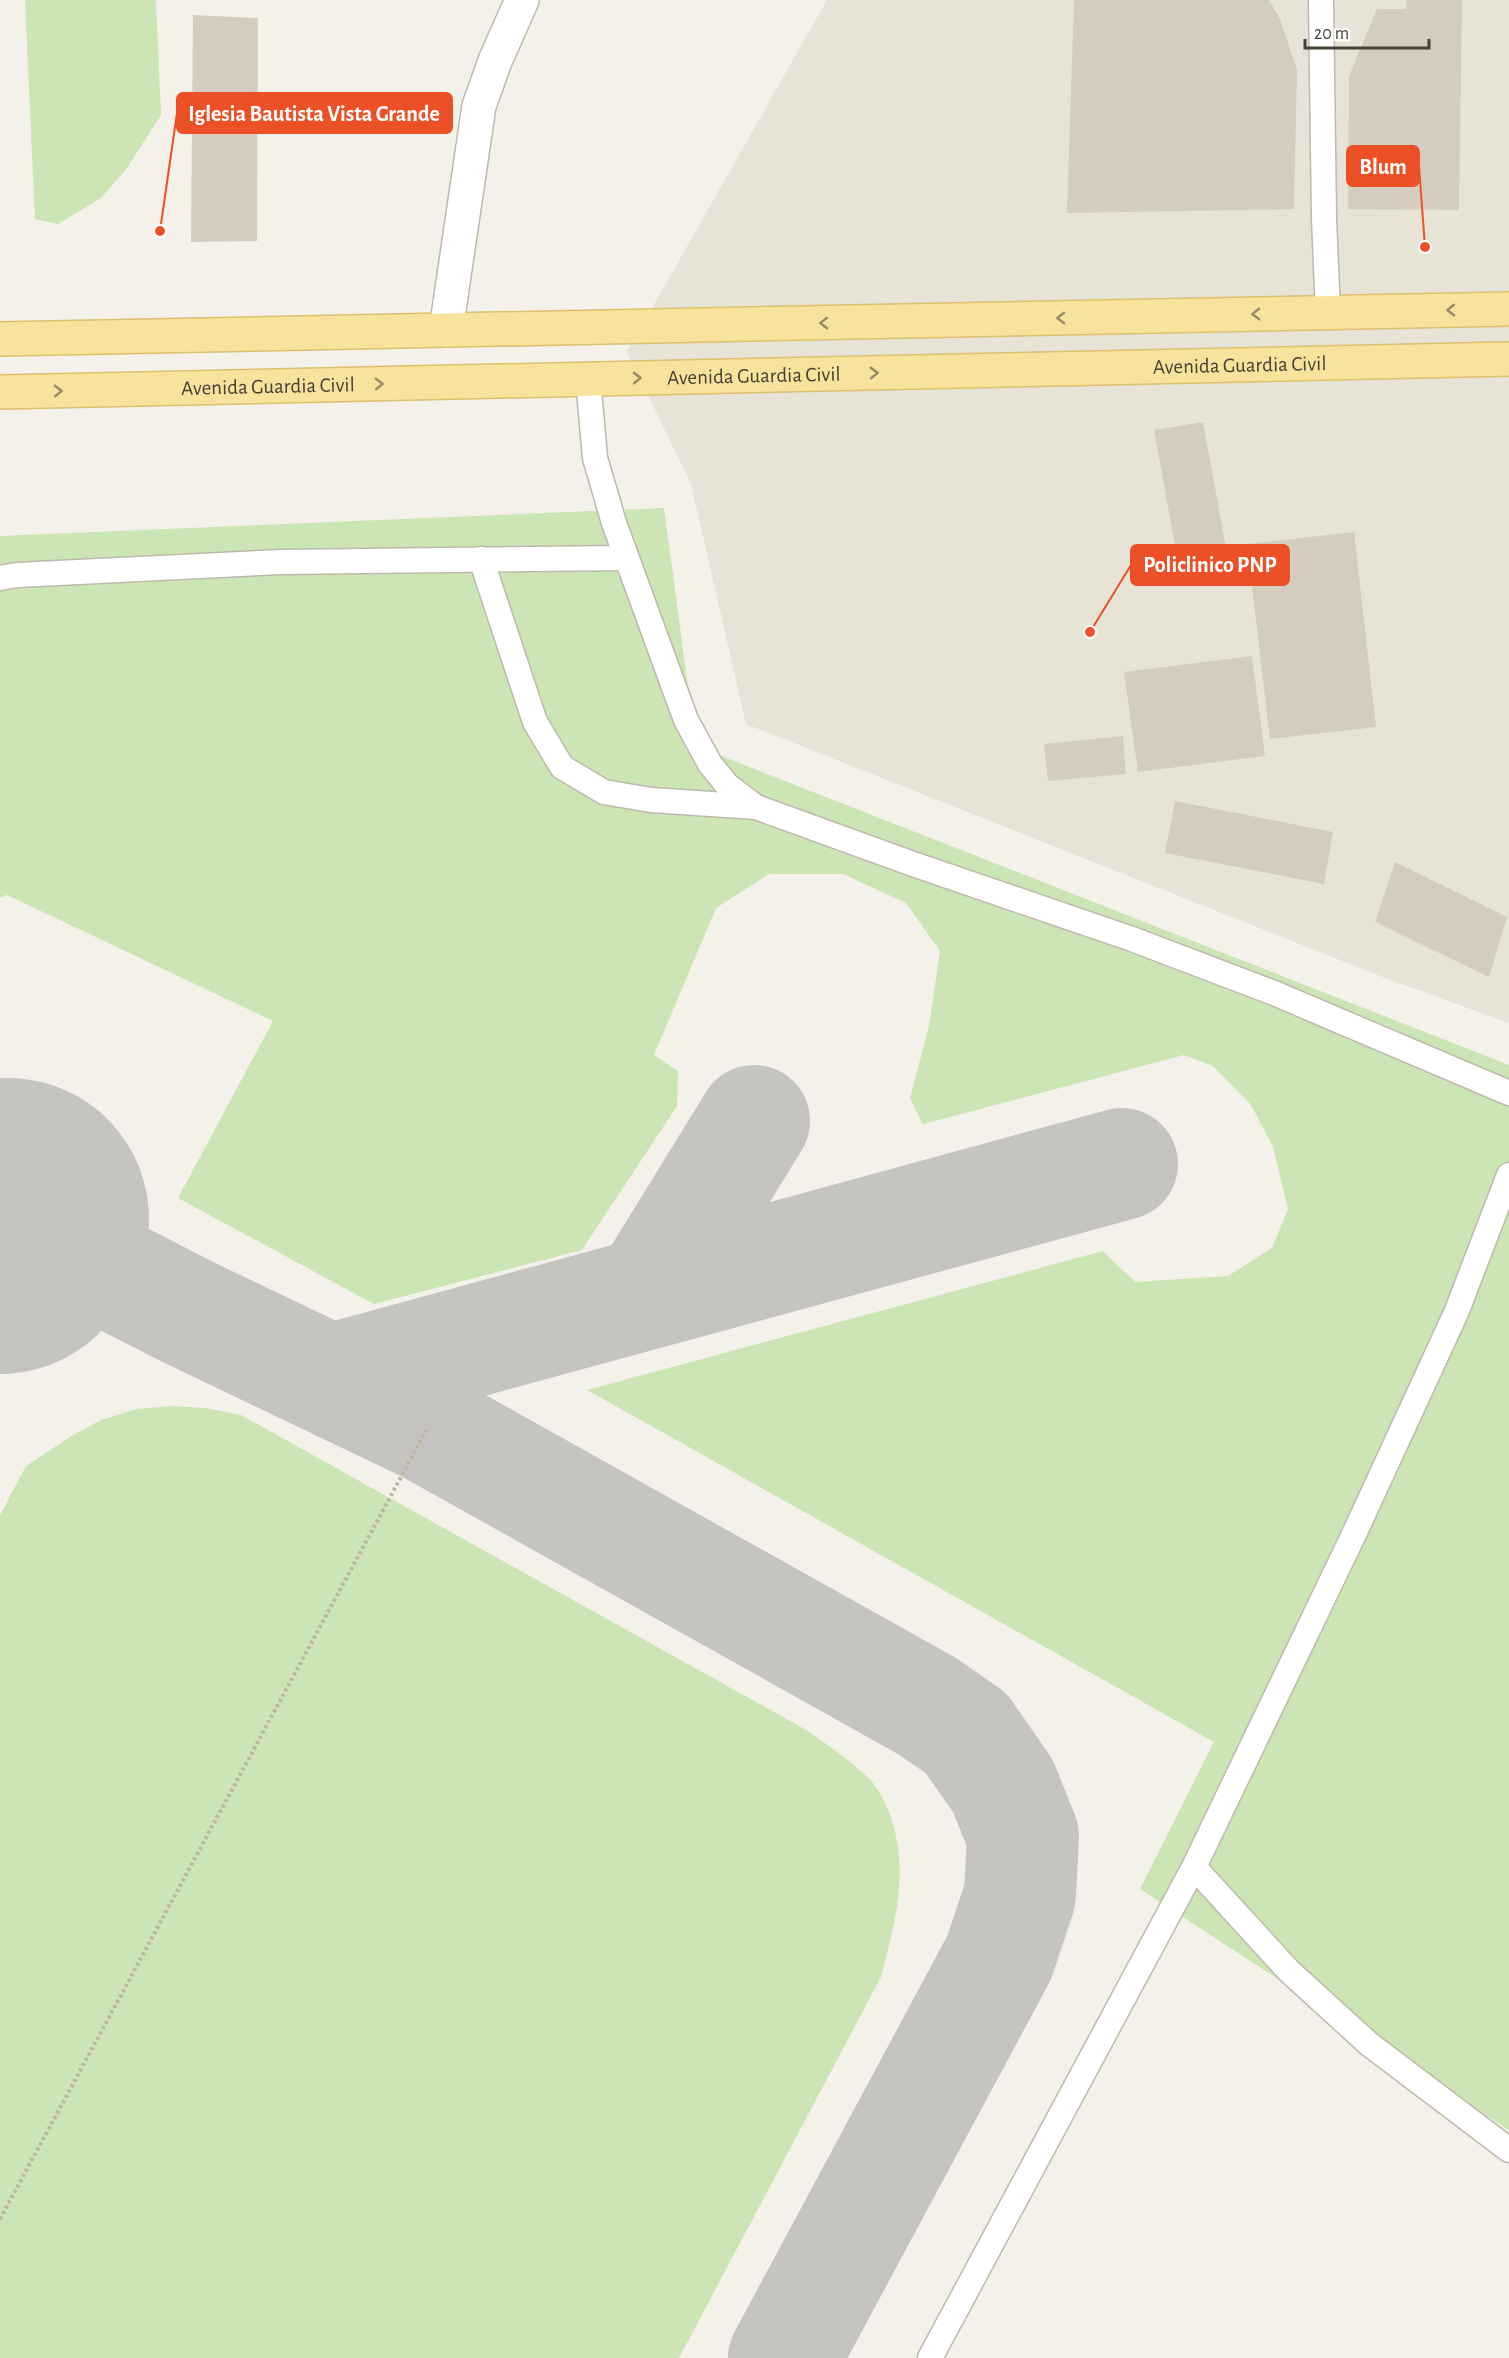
<svg xmlns="http://www.w3.org/2000/svg" width="1509" height="2358" font-family="'Alegreya Sans',sans-serif">
<rect width="100%" height="100%" fill="#f3f1e9"/>
<path fill="#e7e3d7" d="M827 0H1509V1023L1385 978 746 724 691 484 627 352Z"/>
<path fill="#cce5b4" d="M25 0H156L161 115 127 168 101 198 58 224 35 219Z
M664 508 696 746 1509 1065V2130L1140 1889 1214 1742 587 1390 1103 1251 1135 1282 1228 1276 1272 1248 1288 1209 1273 1147 1251 1105 1213 1066 1184 1055 923 1124 910 1098 929 1026 940 951 906 903 843 874H769L716 908 654 1055 678 1071 677 1106 582 1250 374 1304 178 1198 273 1021 7 895 0 898V536Z
M171 1406 206 1408 241 1415 808 1731C826 1744 867 1771 878 1790 914 1851 898 1913 881 1977L679 2358H0V1515L26 1466 73 1435 101 1420 137 1409Z"/>
<g fill="none" stroke-linecap="round" stroke-linejoin="round">
<path stroke="#c5c4c0" stroke-width="112" d="M0 1216 190 1313 428 1427 927 1706 966 1733 1003 1786 1023 1836 1020 1895 999 1958 784 2358
M648 1293 754 1121
M330 1380 1122 1164"/>
<path stroke="#c5c4c0" stroke-width="282" d="M0 1233 8 1219"/>
</g>
<path fill="#d4cdbf" d="M1074 0H1269L1280 19 1297 70 1294 209 1067 213Z
M1407 0H1462L1459 210 1348 209 1349 76 1377 9H1406Z
M193 15 258 18 257 241 191 242Z
M1203 422 1226 548 1177 556 1154 430Z
M1354 532 1376 727 1270 739 1247 544Z
M1252 656 1265 756 1138 772 1124 672Z
M1123 736 1126 774 1048 781 1044 744Z
M1175 801 1333 832 1324 884 1165 853Z
M1395 862 1507 917 1489 977 1375 922Z"/>
<g fill="none" stroke-linecap="round" stroke-linejoin="round">
<defs>
<path id="lane" d="M1321 0 1324 218 1328 313
M588 379 595 458 614 523 686 720 710 764 727 785 756 807 913 864 1132 939 1274 993 1509 1093
M481 559 535 722 562 767 604 792 651 800 756 807
M0 578 17 575 281 562 626 558
M1194 1867 1289 1971 1369 2044 1509 2150
M930 2358 1194 1867 1355 1532 1456 1313 1509 1175"/>
<path id="street" d="M446 330 479 106 495 61 522 0"/>
<g id="primary">
<path d="M0 339 1509 309"/>
<path id="s1" d="M0 392 1509 359"/>
</g>
</defs>
<use href="#lane" stroke="#beb9ac" stroke-width="27"/>
<use href="#street" stroke="#beb9ac" stroke-width="36"/>
<use href="#primary" stroke="#dcc26d" stroke-width="36"/>
<path stroke="#bfb59e" stroke-width="4" stroke-dasharray="3 3" stroke-linecap="butt" d="M0 2219 428 1427"/>
<use href="#lane" stroke="#fff" stroke-width="24"/>
<use href="#street" stroke="#fff" stroke-width="33"/>
<use href="#primary" stroke="#f8e39d" stroke-width="33"/>
</g>
<defs><path id="oneway-chevron" d="M-2-3.5L2.5 0L-2 3.5" fill="none" stroke-width="1.6" stroke-linecap="round" stroke-linejoin="round" transform="scale(1.5)"/></defs>
<g stroke="#968a65">
<use href="#oneway-chevron" transform="translate(1451 310) rotate(179)"/>
<use href="#oneway-chevron" transform="translate(1256 314) rotate(179)"/>
<use href="#oneway-chevron" transform="translate(1061 318) rotate(179)"/>
<use href="#oneway-chevron" transform="translate(824 323) rotate(179)"/>
<use href="#oneway-chevron" transform="translate(874 373) rotate(-1)"/>
<use href="#oneway-chevron" transform="translate(637 378) rotate(-1)"/>
<use href="#oneway-chevron" transform="translate(379 384) rotate(-1)"/>
<use href="#oneway-chevron" transform="translate(58 391) rotate(-1)"/>
</g>
<g text-anchor="middle" stroke-width="4.5" stroke-linejoin="round" paint-order="stroke">
<g font-size="21" fill="#464137" stroke="#fff">
<text dy="7" stroke="none"><textPath href="#s1" startOffset="1240">Avenida Guardia Civil</textPath></text>
<text dy="7" stroke="none"><textPath href="#s1" startOffset="754">Avenida Guardia Civil</textPath></text>
<text dy="7" stroke="none"><textPath href="#s1" startOffset="268">Avenida Guardia Civil</textPath></text>
</g>
</g>
<path fill="none" stroke="#ec5026" stroke-width="2" d="M160 231L177 113M1425 247L1419 166M1090 632L1131 565"/>
<g fill="#ec5026" stroke="#fff" stroke-width="2">
<circle cx="160" cy="231" r="6"/>
<circle cx="1425" cy="247" r="6"/>
<circle cx="1090" cy="632" r="6"/>
</g>
<g fill="#ec5026" stroke="#ec5026" stroke-width="2">
<rect x="177" y="93" width="275" height="40" rx="6"/>
<rect x="1347" y="146" width="72" height="40" rx="6"/>
<rect x="1131" y="545" width="158" height="40" rx="6"/>
</g>
<g font-size="22" text-anchor="middle" font-weight="bold" fill="#fff">
<text x="314" y="121">Iglesia Bautista Vista Grande</text>
<text x="1383" y="174">Blum</text>
<text x="1210" y="572">Policlinico PNP</text>
</g>
<path d="M1305 39v9h124v-9" fill="none" stroke="#464137" stroke-width="3"/>
<text x="1314" y="39" font-size="18" fill="#464137" stroke="#ffffff" stroke-width="4.5" paint-order="stroke">20 m</text>
</svg>
